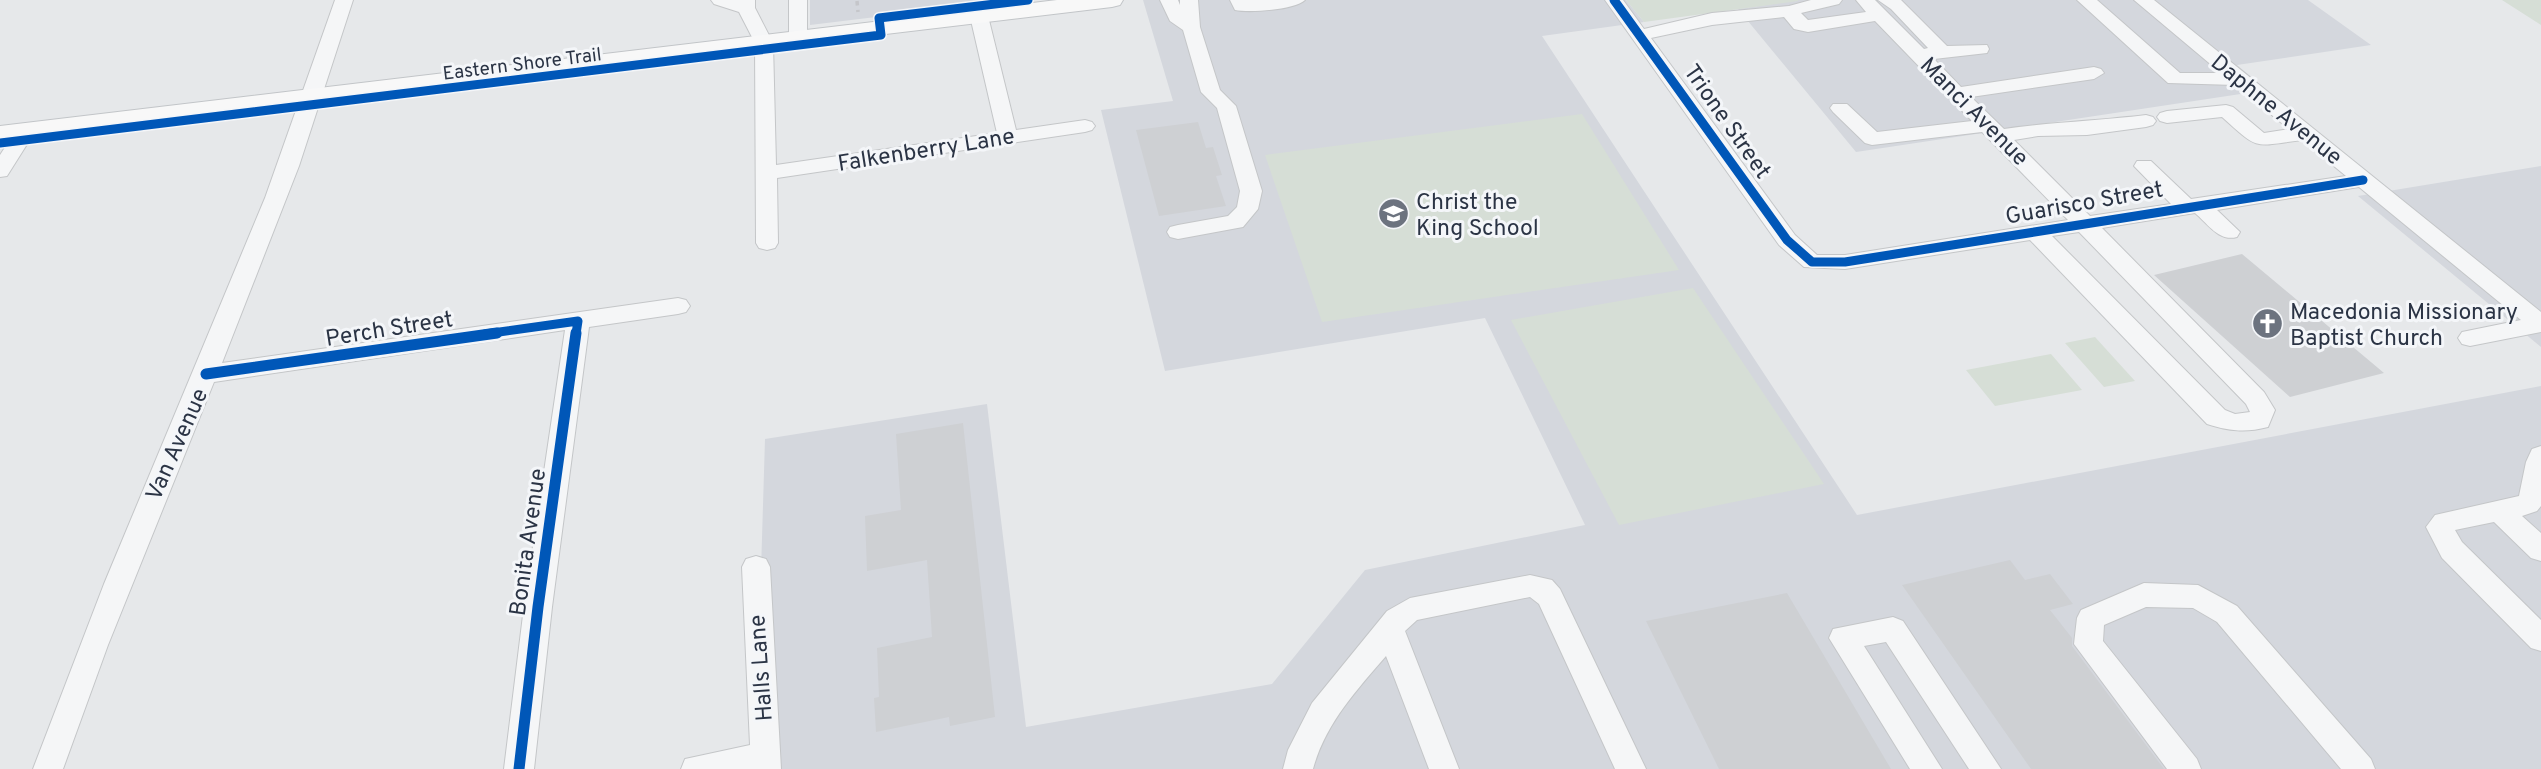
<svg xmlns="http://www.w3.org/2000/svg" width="2541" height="769" font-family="Overpass,sans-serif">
<rect width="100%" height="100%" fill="#e6e8ea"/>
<path fill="#d4d7dd" d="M810 0H1016L810 25Z
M1143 0H1626L1644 22 1542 36 1857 515 2541 386V769H755L765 439 987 404 1026 727 1272 684 1365 570 1585 525 1485 318 1165 371 1101 110 1173 101Z
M1798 0H2308L2371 45 2237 65 2267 90 1856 152 1738 9Z
M2541 166V347L2358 196Z"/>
<path fill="#d6ded6" d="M1626 0H1798V1L1644 22Z
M2502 0H2541V25Z
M1582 114 1679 270 1322 322 1265 155Z
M1693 288 1824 484 1619 525 1511 320Z
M2095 337 2135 381 2104 387 2065 343Z
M2051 354 2082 390 1995 406 1966 370Z"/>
<path fill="#ced0d3" d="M1198 122 1206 148 1213 147 1222 175 1216 176 1226 206 1159 216 1136 130Z
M2242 254 2384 373 2290 397 2154 275Z
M963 423 995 717 950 726 949 717 876 732 874 698 879 697 877 648 932 637 927 560 867 571 865 516 901 510 896 434Z
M2010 560 2025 580 2050 574 2073 604 2050 610 2072 638V646L2164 769H2031L1902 585Z
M1787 593 1891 769H1719L1646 621Z"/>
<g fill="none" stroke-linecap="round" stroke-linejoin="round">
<defs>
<path id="minor" d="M335 0H353L299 166 222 363 678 298 686 300 690 306 686 312 678 314 589 327 552 607 534 769H504L524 607 565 330 214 382 108 645 63 769H33L104 584 265 198Z
M711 0H755V8L773 43 776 165 997 133 970 16 979 10 988 16 1016 130 1085 120 1092 122 1095 126 1092 130 1085 132 777 178 778 243 775 248 767 250 759 248 756 243 755 43 739 12 714 4Z
M789 0H807V37L805 41 798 43 789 37Z
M1160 0H1178L1180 5V0H1198L1200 27 1220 90 1236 106 1262 191 1258 209 1243 227 1178 239 1170 237 1167 232 1170 227 1178 225 1228 216 1237 207 1240 191 1217 108 1201 92 1183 30 1170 21Z
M1230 0H1305C1295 10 1249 13 1235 10Z
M1605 0H1623L1644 29 1712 13 1789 6 1811 0H1842L1839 4 1801 13 1808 20 1866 12 1856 0H1875L1924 49 1928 48 1891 9 1878 0H1901L1947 46 1987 45 1989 49 1987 53 1934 59 1961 87 2094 67 2101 69 2104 73 2094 79 1971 97 2004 129C2051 122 2098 121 2146 115L2153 117 2156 121 2153 125 2146 127 2087 135 2038 136 2014 140 2090 216 2171 204 2134 166 2137 161H2151L2191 199 2346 176 2302 140C2252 147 2259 150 2222 117L2167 123 2160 121 2157 117 2160 113 2167 111 2226 105 2233 107 2264 133 2289 129 2235 85 2168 83 2077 0H2097L2180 73H2221L2134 0H2154L2541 312V332L2470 346 2462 344 2458 338 2462 332 2521 320 2359 187 2217 210 2240 232 2237 237C2219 242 2208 224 2195 213L2102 228 2264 392 2275 410 2268 427C2245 433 2229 431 2207 424L2030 240 1845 269 1804 267 1779 245ZM1784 17 1794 29 1808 32 1875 21 1972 121 1877 132 1847 104H1833L1830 108 1833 112 1865 143 1872 145 1982 132 2068 220 1845 255H1817L1795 235 1651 38 1712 25ZM2079 232 2246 404 2250 412 2235 414 2225 410 2052 236Z
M26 124 33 126 36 130 7 176 0 177V155L19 126Z
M2541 446V506L2537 511 2522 516 2541 533V561L2531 558 2494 522 2455 530 2462 542 2541 620V651L2531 648 2442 558 2426 527 2435 515 2519 496 2526 462 2532 449Z
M756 556 766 559 770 567 781 769H681L685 759 750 745 742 567 746 559Z
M1530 575 1552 580 1560 589 1646 769H1615L1539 604 1530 597 1417 620 1405 631 1459 769H1429L1386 656C1356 691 1325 724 1313 769H1283L1288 750 1312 703 1387 611 1410 598Z
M2144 583 2198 585 2237 606 2371 759 2375 769H2341L2217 622 2193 608 2146 607 2104 625 2103 641 2197 759 2201 769H2167L2074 644 2077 618 2081 610Z
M1893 617 1903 621 2001 769H1969L1886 642 1864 646 1942 769H1910L1829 638 1833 629Z"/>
<path id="major" d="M1057 0H1123L1120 5 1112 7 0 140V126Z"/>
</defs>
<use href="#minor" stroke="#c4c6c8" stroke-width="2"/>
<use href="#major" stroke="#c2c5c8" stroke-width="2"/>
<path stroke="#c5c6ca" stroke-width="3.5" stroke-dasharray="4.5 4.5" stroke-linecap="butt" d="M857 1 858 12"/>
<use href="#minor" fill="#f5f6f7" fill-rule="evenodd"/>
<use href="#major" fill="#f8f8f8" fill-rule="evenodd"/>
<defs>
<path id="cycleway-far1" d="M1614 0 1787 240 1812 262H1845L2363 180
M0 143 881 35 879 18 1028 0
M485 334 578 321 576 334"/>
<path id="cycleway" d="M206 374 497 333
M519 769 538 607 576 333"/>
</defs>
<use href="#cycleway-far1" stroke="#f4f6f9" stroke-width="12"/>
<use href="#cycleway" stroke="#f4f6f9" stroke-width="16"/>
<use href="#cycleway-far1" stroke="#0057b8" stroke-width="9"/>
<use href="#cycleway" stroke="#0057b8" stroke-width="11"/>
</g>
<defs>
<symbol id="school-disc" viewBox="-11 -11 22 22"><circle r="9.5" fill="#6c737f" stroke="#f4f6f9"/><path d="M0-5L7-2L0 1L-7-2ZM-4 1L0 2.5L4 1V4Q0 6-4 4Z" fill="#fff"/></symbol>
<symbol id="church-disc" viewBox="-11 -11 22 22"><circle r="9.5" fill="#6c737f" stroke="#f4f6f9"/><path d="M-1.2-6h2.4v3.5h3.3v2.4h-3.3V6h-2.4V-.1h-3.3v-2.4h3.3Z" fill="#fff"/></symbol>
</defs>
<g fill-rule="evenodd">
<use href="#school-disc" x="1376" y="196" width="35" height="35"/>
<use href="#church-disc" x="2250" y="306" width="35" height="35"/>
</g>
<g text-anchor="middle" stroke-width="6" stroke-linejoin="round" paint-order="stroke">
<g font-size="19" fill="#2b3445" stroke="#f4f6f9">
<text transform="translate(522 63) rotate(-7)" y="7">Eastern Shore Trail</text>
</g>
<g font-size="23" fill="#2b3445" stroke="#f4f6f9">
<text transform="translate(2277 109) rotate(39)" y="8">Daphne Avenue</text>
<text transform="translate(1975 111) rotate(45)" y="8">Manci Avenue</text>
<text transform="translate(1728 121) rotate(55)" y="8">Trione Street</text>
<text transform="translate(926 149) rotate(-9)" y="8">Falkenberry Lane</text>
<text transform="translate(2084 202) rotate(-10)" y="8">Guarisco Street</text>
<text transform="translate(389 328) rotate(-9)" y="8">Perch Street</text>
<text transform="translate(176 444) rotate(-66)" y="8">Van Avenue</text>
<text transform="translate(527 542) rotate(-82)" y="8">Bonita Avenue</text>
<text transform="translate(760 668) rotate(-94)" y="8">Halls Lane</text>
</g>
<g font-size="23" fill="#2b3445" stroke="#f4f6f9" text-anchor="start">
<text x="1416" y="209">Christ the<tspan x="1416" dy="26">King School</tspan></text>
<text x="2290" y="319">Macedonia Missionary<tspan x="2290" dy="26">Baptist Church</tspan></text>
</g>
</g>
</svg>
